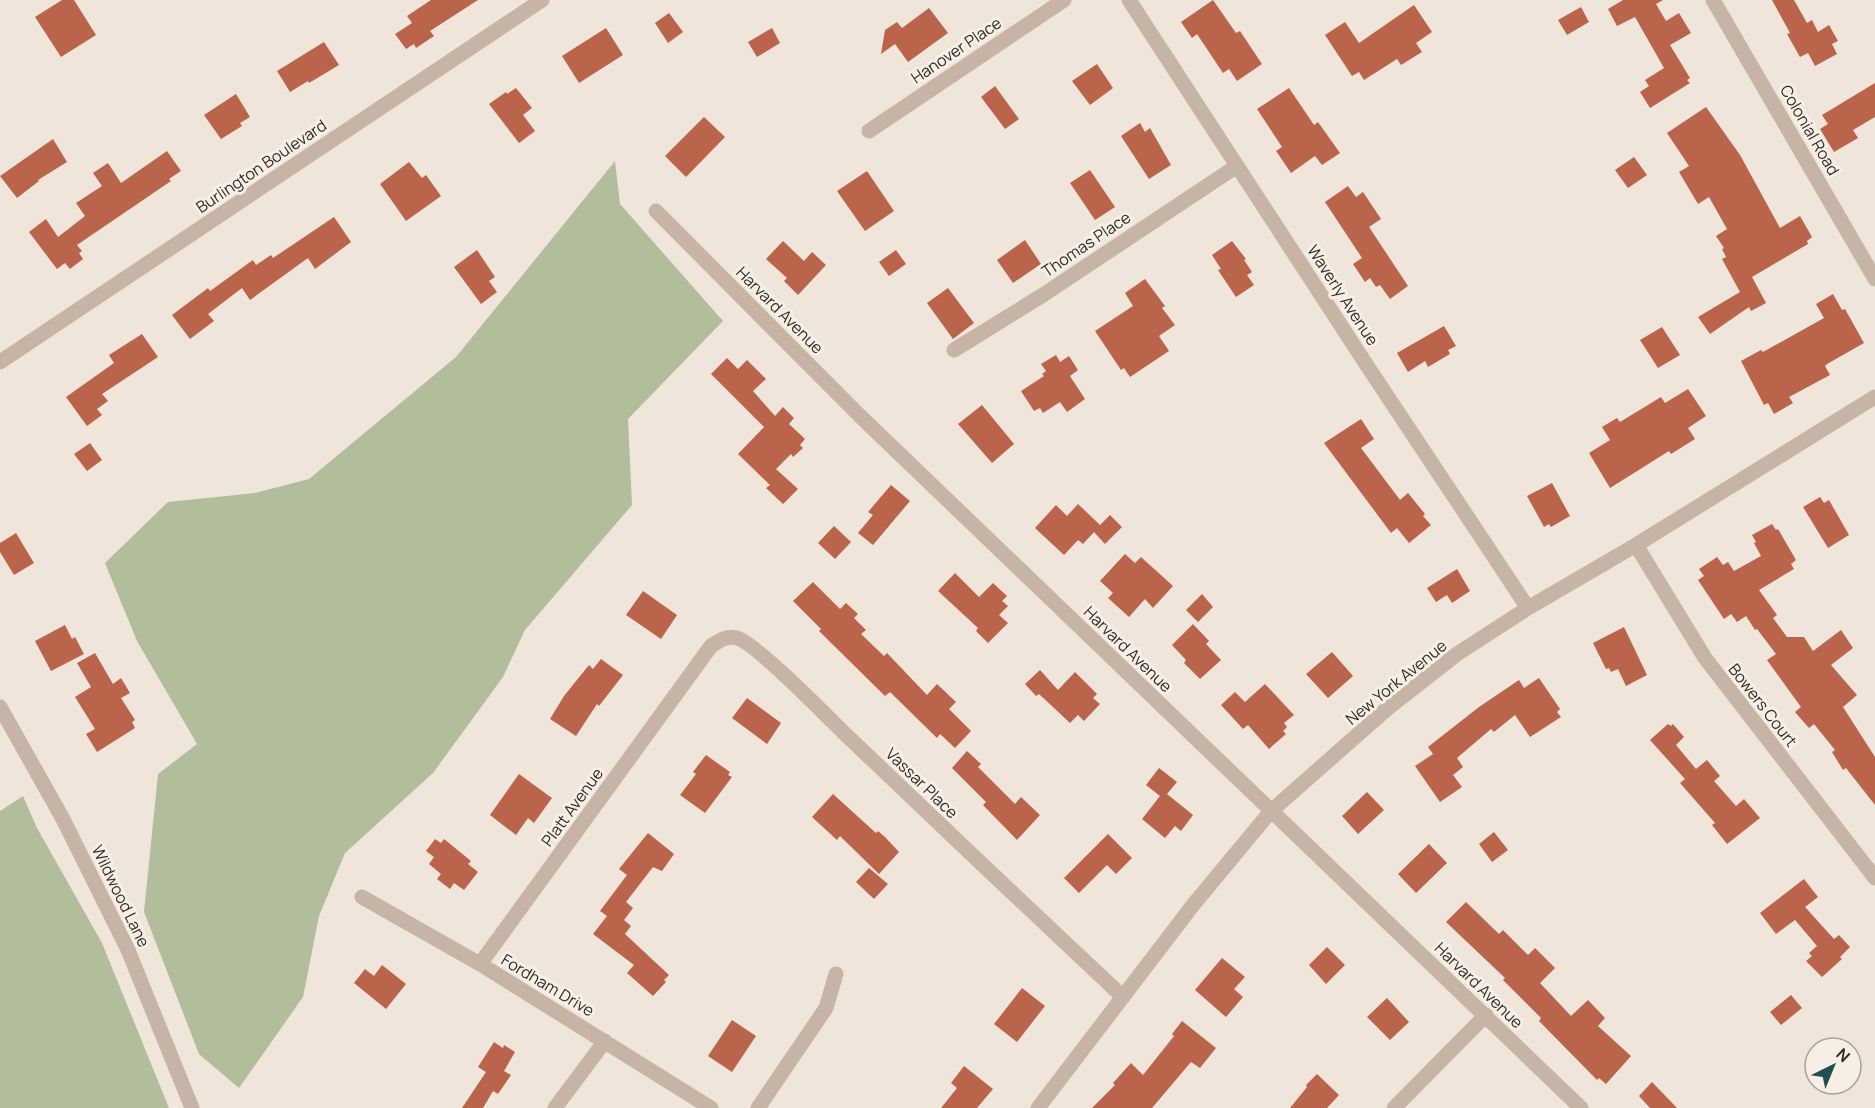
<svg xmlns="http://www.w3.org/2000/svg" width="1875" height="1108" font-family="Manrope,sans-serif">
<rect width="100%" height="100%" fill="#efe5da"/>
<path fill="#b2bd9c" d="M615 161 620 204 723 321 628 419 632 505 525 630 503 677 433 773 345 853 319 916 303 997 239 1088 199 1054 144 912 158 774 197 744 137 641 105 563 168 502 255 493 309 479 456 357Z
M23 796 37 828 102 943 169 1108H0V811Z"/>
<path fill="#bb644c" d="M62 0H74L96 35 61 57 35 17Z
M431 0H478L430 31 434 36 416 48 414 44 406 49 395 34 412 23 407 16Z
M1213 0 1236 33 1240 31 1262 64 1237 81 1229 69 1223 73 1197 34 1192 38 1181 22Z
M1623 0H1663L1656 4 1666 21 1679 13 1691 33 1670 45 1690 78 1687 80 1690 83 1650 108 1640 92 1649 86 1645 80 1664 68 1635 17 1617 26 1608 9Z
M1772 0H1794L1807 23 1812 20 1818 32 1829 25 1838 41 1832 44 1837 54 1815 66 1808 53 1800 57 1787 34 1790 33Z
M1414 5 1432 32 1416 43 1422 52 1401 65 1397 59 1364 80 1359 72 1352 76 1325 35 1345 22 1359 43Z
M1581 7 1589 22 1567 35 1558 20Z
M929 8 948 33 908 62 895 44 881 54 885 30 897 22 902 28Z
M669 13 683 32 668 43 655 23Z
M606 28 623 55 579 83 562 56Z
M772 28 780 43 757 57 748 42Z
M324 42 339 65 309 83 308 81 290 92 277 71Z
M1097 64 1113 88 1090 105 1072 81Z
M1875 83V117L1853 130 1858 138 1834 152 1820 129 1828 124 1822 115Z
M995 86 1019 119 1005 129 981 97Z
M516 88 532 108 523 115 535 131 519 143 489 104 506 92 507 94Z
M1289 88 1314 125 1318 122 1340 153 1322 165 1315 156 1291 173 1276 151 1282 147 1257 109Z
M236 94 250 117 240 123 242 126 221 139 204 115Z
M1706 107 1740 155 1780 228 1800 216 1812 237 1807 241 1808 244 1752 277 1766 303 1751 311 1749 307 1710 334 1698 317 1740 292 1722 259 1726 257 1722 249 1724 248 1716 236 1727 229 1709 197 1698 204 1679 172 1689 166 1667 133Z
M704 117 725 137 686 177 665 156Z
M1140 123 1145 132 1150 128 1171 165 1149 179 1121 136Z
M53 139 67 162 38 180 39 181 17 198 0 176Z
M167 151 181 171 169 179 171 181 77 245 82 251 79 253 83 259 70 269 65 263 57 269 29 232 46 219 58 237 85 216 76 203 102 186 93 173 108 163 121 183Z
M1634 157 1647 175 1628 188 1615 170Z
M409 162 422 178 426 175 441 196 406 221 380 184Z
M1090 170 1115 207 1095 220 1070 183Z
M867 171 894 211 865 231 837 191Z
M1348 186 1356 197 1363 192 1381 219 1369 227 1408 286 1390 299 1380 285 1376 287 1370 278 1365 282 1353 264 1362 258 1325 202Z
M334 217 351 242 315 269 308 258 250 300 242 288 208 314 214 321 190 339 172 315 208 288 210 291 253 260 256 265 271 255 273 258Z
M1025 240 1041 264 1013 283 997 260Z
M783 241 804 261 812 252 826 265 798 295 784 281 787 278 766 259Z
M1232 241 1246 259 1244 260 1252 272 1247 275 1254 285 1236 297 1218 270 1221 269 1212 255Z
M477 250 495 277 489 281 497 292 481 304 454 267Z
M896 250 906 264 889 276 879 262Z
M1145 279 1165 306 1162 308 1175 325 1159 336 1169 351 1130 377 1124 368 1121 370 1095 331 1133 306 1125 293Z
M948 288 974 323 953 339 927 303Z
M1833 294 1842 310 1845 309 1864 343 1827 364 1825 366 1830 375 1789 397 1793 403 1774 414 1768 403 1764 405 1741 361 1761 350 1763 352 1824 318 1816 304Z
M1444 326 1456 346 1448 350 1450 354 1428 367 1425 361 1408 372 1397 353Z
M1662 327 1680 355 1658 368 1640 340Z
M142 334 158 357 102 394 108 401 97 409 102 415 87 426 66 397 114 363 109 355Z
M1056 355 1060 362 1069 356 1078 370 1070 376 1085 399 1067 412 1060 402 1043 413 1040 408 1034 411 1021 391 1044 376 1042 374 1046 371 1041 364Z
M727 358 738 369 747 360 766 379 753 391 775 416 783 407 794 418 789 424 805 439 800 445 803 448 793 457 791 454 776 469 798 489 783 504 766 488 770 485 738 454 764 427 711 374Z
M1688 389 1706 416 1688 428 1695 439 1671 454 1669 451 1610 488 1589 453 1610 440 1602 427 1617 418 1620 422 1661 397 1665 403Z
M982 405 1014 444 992 463 958 424Z
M1361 419 1374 439 1361 448 1400 500 1408 493 1425 514 1423 516 1431 525 1409 543 1397 528 1391 533 1324 443Z
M90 443 102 460 87 471 74 454Z
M1552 483 1570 516 1551 527 1549 524 1544 527 1527 496Z
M891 485 910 501 873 545 858 533 873 515 868 512Z
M1820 497 1824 503 1829 500 1849 535 1828 548 1803 507Z
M1078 504 1100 525 1110 515 1122 527 1105 544 1094 532 1083 544 1078 540 1064 555 1035 528 1056 505 1067 516Z
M1772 524 1776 530 1778 529 1796 560 1791 564 1794 569 1759 590 1777 615 1773 618 1787 637H1804L1813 651 1841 630 1853 648 1831 665 1857 695 1843 707 1875 757V805L1846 768 1843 770 1832 752 1835 750 1814 724 1809 728 1795 712 1801 707 1767 660 1776 654 1757 629 1755 630 1746 616 1737 622 1731 614 1724 619 1698 580 1704 576 1699 569 1717 557 1723 565 1728 562 1734 571 1761 556 1754 543 1756 542 1752 535Z
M834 526 851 542 835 559 818 543Z
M16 533 34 563 14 575 0 552V543Z
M1125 554 1135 563 1141 557 1173 586 1153 608 1145 599 1129 617 1108 598 1113 593 1100 581Z
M1457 569 1470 591 1452 603 1447 595 1436 602 1427 588Z
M955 573 979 597 993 583 1007 596 1002 601 1008 606 999 615 1008 623 988 643 976 631 978 628 938 591Z
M813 582 840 609 846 603 858 614 854 618 866 630 861 634 884 656 887 653 927 695 937 684 956 702 949 709 971 731 955 748 940 734 937 738 890 692 885 696 819 631 821 629 793 601Z
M643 591 677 615 661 639 626 615Z
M1202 594 1213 607 1198 622 1186 610Z
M1193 624 1209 641 1206 644 1221 660 1200 679 1184 663 1186 660 1172 645Z
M65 625 72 639 75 637 84 654 51 671 35 641Z
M1624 627 1647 675 1626 686 1618 669 1611 672 1609 668 1606 669 1593 643Z
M1332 652 1353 676 1328 698 1306 674Z
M95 653 113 684 121 678 130 693 121 698 135 720 132 722 135 728 97 752 86 734 95 729 75 697 91 687 77 663Z
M601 659 623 675 599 706 597 704 576 736 550 719 564 696 589 665 593 669Z
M1040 670 1058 690 1075 672 1097 694 1093 698 1100 704 1084 721 1078 715 1070 723 1039 694 1036 696 1025 684Z
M1539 678 1560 709 1557 712 1561 717 1530 737 1515 715 1494 732 1491 729 1457 758 1463 767 1453 775 1462 787 1440 802 1415 766 1433 754 1428 747 1479 707 1519 680 1524 688Z
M1265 684 1294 715 1284 723 1287 727 1283 731 1286 734 1269 749 1248 725 1243 729 1221 705 1235 692 1245 702Z
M747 698 781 723 767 744 732 718Z
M1668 724 1671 726 1673 724 1684 737 1676 745 1696 769 1707 760 1720 776 1714 781 1736 806 1744 799 1760 818 1727 844 1712 825 1715 823 1680 783 1685 779 1650 740Z
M967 751 981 764 978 767 1015 804 1021 797 1040 815 1017 840 983 805 986 802 952 768Z
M706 755 730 772 728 775 732 777 705 813 680 795 696 774 693 772Z
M1159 768 1177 782 1167 794 1193 815 1181 831 1175 826 1165 838 1142 819 1160 796 1146 785Z
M519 774 552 798 534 823 528 818 516 835 490 815Z
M1367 792 1384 810 1358 834 1342 816Z
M833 794 876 833 878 831 885 837 899 852 879 874 840 836 837 840 812 817Z
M1494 832 1508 850 1492 862 1479 844Z
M648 833 674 854 662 871 653 867 626 902 633 908 624 920 631 926 625 934 669 975 664 980 666 982 653 996 627 973 634 965 593 934 607 916 600 911 627 875 619 869Z
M1108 834 1132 858 1116 874 1107 865 1079 893 1064 878Z
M435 839 441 843 444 839 471 861 468 864 478 872 464 890 454 883 450 889 437 879 441 874 429 864 434 857 426 851Z
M1429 844 1447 863 1416 893 1398 874Z
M869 868 888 884 874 899 856 882Z
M1804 879 1818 897 1805 907 1834 939 1839 935 1850 947 1840 957 1842 959 1822 977 1806 961 1812 956 1809 953 1817 946 1795 920 1776 934 1760 913Z
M1466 902 1499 934 1503 930 1528 955 1535 948 1555 968 1540 983 1571 1016 1588 1000 1605 1018 1598 1026 1631 1056 1606 1084 1599 1078 1597 1080 1539 1021 1541 1018 1503 980 1505 978 1446 922Z
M1327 947 1345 965 1326 984 1309 965Z
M1222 958 1245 977 1234 989 1243 997 1226 1017 1195 990Z
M382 965 406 984 386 1009 354 983 365 969 374 976Z
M1022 988 1045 1006 1017 1042 994 1024Z
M1791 995 1802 1008 1781 1025 1770 1012Z
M1387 998 1409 1022 1390 1040 1367 1017Z
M732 1020 756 1036 732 1072 708 1056Z
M1182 1021 1216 1048 1200 1068 1191 1062 1152 1108H1092L1115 1085 1113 1083 1131 1063 1143 1075 1174 1036 1172 1034Z
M494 1042 503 1048 504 1045 515 1052 504 1071 511 1075 498 1094 493 1091 483 1108H462L486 1072 478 1067Z
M964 1066 993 1089 977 1108H941L957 1088 951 1083Z
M1317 1074 1339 1095 1327 1108H1290L1307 1087 1306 1085Z
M1652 1082 1677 1108H1650L1639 1096Z"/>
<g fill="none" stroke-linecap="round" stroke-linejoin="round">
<path stroke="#c6b5a7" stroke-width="15" d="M1129 0 1366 364 1528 608
M1713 0 1875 279
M869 131 1064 0
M656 211 860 416 1581 1108
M954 350 1043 295 1237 166
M0 362 542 0
M1636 545 1705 658 1875 878
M0 707 63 819 128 950 192 1108
M362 897 480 964 711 1108
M480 964 711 646C719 641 727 635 737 638 754 642 825 714 842 731 935 820 1029 909 1123 997
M555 1108 605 1041
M758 1108 826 1008 836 974
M1038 1108 1193 905 1271 811 1388 708 1457 654 1528 608 1636 545 1875 397
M1394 1108 1486 1015"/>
</g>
<g text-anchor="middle" stroke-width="6" stroke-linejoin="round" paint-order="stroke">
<g font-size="16" fill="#332b27" stroke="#f7efe6">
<text transform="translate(956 50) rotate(-34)" y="6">Hanover Place</text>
<text transform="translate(1810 130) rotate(60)" y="6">Colonial Road</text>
<text transform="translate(261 166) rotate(-34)" y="6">Burlington Boulevard</text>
<text transform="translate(1086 244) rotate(-34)" y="6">Thomas Place</text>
<text transform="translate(1343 295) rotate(57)" y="6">Waverly Avenue</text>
<text transform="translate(780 310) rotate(45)" y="6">Harvard Avenue</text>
<text transform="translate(1128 649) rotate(44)" y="6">Harvard Avenue</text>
<text transform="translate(1396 682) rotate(-39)" y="6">New York Avenue</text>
<text transform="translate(1763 705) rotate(52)" y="6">Bowers Court</text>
<text transform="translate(922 783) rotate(44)" y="6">Vassar Place</text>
<text transform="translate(572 807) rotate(-54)" y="6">Platt Avenue</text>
<text transform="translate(121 896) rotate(64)" y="6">Wildwood Lane</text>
<text transform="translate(548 985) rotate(31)" y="6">Fordham Drive</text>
<text transform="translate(1479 985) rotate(44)" y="6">Harvard Avenue</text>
</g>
</g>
<g transform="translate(1833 1066) rotate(43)"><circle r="28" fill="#f7efe6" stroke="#a9a19a" stroke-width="1.5"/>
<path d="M0-4.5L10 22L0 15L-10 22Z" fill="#204f51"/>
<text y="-9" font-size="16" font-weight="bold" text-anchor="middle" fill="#332b27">N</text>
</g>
</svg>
